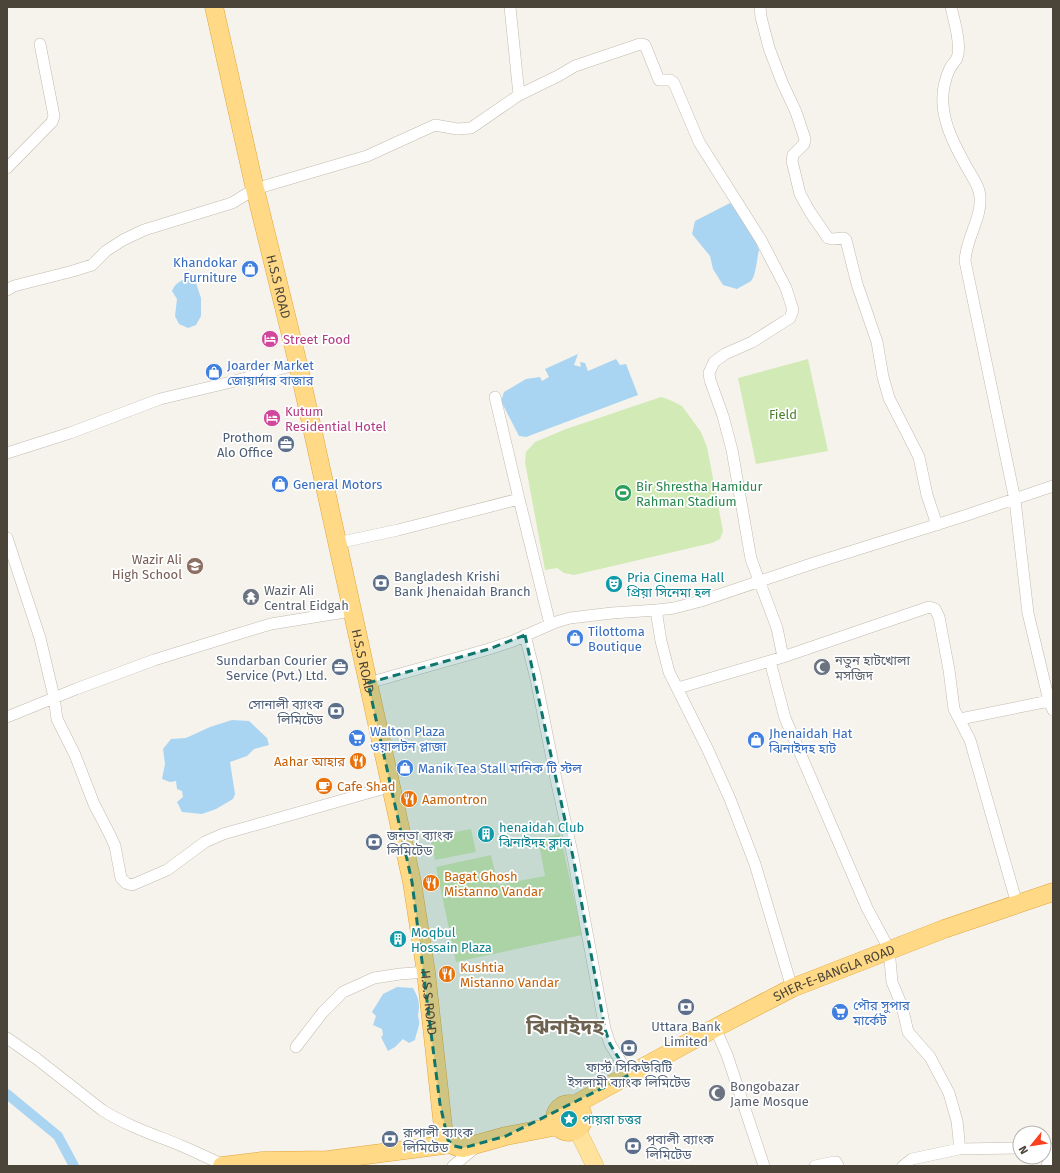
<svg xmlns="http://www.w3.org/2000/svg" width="1060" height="1173" font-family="'Fira Sans','Noto Sans Bengali',sans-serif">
<rect width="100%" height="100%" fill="#f6f3ec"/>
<path fill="#d2eab5" d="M808 359 828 451 756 464 738 378Z
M661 397 670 400 682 406 701 432 707 447 723 531 720 539 712 543 574 575 564 573 557 568 545 570 525 462 526 452 535 442 566 429Z
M471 829 476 852 435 860 430 837Z
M560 834 582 935 456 962 436 867 491 855 498 885 545 876 538 839Z"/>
<path fill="#a9d4f2" d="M730 203 744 216 759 250C757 257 756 276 751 281 747 284 741 286 737 289L723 285 713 269 710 256 692 234 695 221Z
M189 277 196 283 201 298V316L196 325 188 328 179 324 175 316 177 299 172 291C175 283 182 280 189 277Z
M578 354 574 365 581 367 580 362 585 363 588 371 616 359 620 365 626 364 638 395 526 437 519 436 501 401 504 392 526 379 540 377 542 381 549 377 545 369Z
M232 720 249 721 267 738 269 745 254 749 247 756 230 762 235 794 233 799 216 809 202 814 182 812 177 802 183 797 182 791 177 789 176 781 170 782 162 779 165 764 163 749 171 739 186 738 210 727Z
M397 987 413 988C419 999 420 1003 418 1015 418 1018 420 1022 419 1025 418 1030 416 1034 415 1040L409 1043 403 1039 395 1047 388 1051 381 1037 383 1035 382 1029 373 1025 376 1016 372 1012 383 994Z"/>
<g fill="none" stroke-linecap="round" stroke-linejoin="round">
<path stroke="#a9d4f2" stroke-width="10" d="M7 1094 58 1136 74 1166"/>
<defs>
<path id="minor" d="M510 7 519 95
M760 7 761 17 769 48 782 82 796 112 805 139 804 144 793 155 792 161 800 194 810 212 828 238 832 239 844 238 846 240 857 284 877 342 883 377 889 398 919 457 927 495 937 525
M951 7C954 20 962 46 957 58 955 62 952 65 950 68 945 79 942 92 943 104 944 125 955 146 965 164 970 174 980 186 980 197 982 218 966 238 965 261L1015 500 1028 613 1049 701 1053 710
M7 168 52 122 54 116 40 44
M7 290 14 286 73 271 92 265 106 251 123 240 144 230 232 203 255 189 367 156 435 125 457 129 471 128 519 95 558 76 575 66 640 44 645 45 659 80H670L674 83 699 142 761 240 786 288 793 310 790 318 752 342 725 354 714 362 709 373 710 380 723 416 732 450 751 559 777 628 783 657 770 661 785 718 867 908 889 949 892 982 902 1006 908 1032 930 1057 949 1093 957 1121 959 1140V1149
M495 397 519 499
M7 453 70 433 160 399 227 383 298 364
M7 538 40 638 54 697 57 719 75 755 94 804 110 835 115 846 121 878 126 883 132 885 167 870 205 842 223 834 392 786
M337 543 398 530 519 499 550 624
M656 610 661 641 669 672 708 750 730 799 755 864 792 988
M525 635 536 679 556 779 573 857 605 1029 610 1044 629 1075
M783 657 929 607 935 609 939 617 949 670 954 709 970 740 1017 904
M368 683 489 649 513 641 556 622 570 618 612 613 657 610 674 608 701 601 811 564 961 517 1053 486
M678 688 770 661
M7 717 76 689 154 660 241 633 271 624 351 611
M960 719 1049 701
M715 1028 727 1055 764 1166
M7 1038 37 1059 102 1110C127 1126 155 1135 182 1146 196 1152 210 1159 224 1165
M296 1047 323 1012 343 992 374 978 400 974 426 972
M453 1166 476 1147
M815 1166 834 1162H836L838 1166
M903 1166 912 1159 959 1149 1020 1148
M1047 1166 1053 1149"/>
<path id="primary" d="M577 1129 595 1166"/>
<g id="trunk">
<path id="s1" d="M214 7 255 189 298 364 412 882 426 972 443 1127C446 1139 450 1147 463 1148L506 1136 558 1126"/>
<circle cx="569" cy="1118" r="14"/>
<path id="s2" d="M574 1105 715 1028 792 988 944 929 1053 892"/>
<path d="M222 1166 262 1161 328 1160 451 1144"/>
</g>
</defs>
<use href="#minor" stroke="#c2bbae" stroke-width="12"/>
<use href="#primary" stroke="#e6c16a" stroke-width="18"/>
<use href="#trunk" stroke="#e0a43c" stroke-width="19"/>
<use href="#minor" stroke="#fff" stroke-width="11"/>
<use href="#primary" stroke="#ffe39c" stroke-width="17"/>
<use href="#trunk" stroke="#ffd985" stroke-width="18"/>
</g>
<path fill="#0f766e" fill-opacity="0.2" stroke="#0f766e" stroke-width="3" stroke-dasharray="8 5" stroke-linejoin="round" d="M525 635 573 857 605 1029 610 1044 629 1075 506 1136 463 1148 454 1146 448 1140 440 1104 412 882 368 683 489 649Z"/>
<defs>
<symbol id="shop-disc" viewBox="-11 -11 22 22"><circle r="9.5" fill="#3f7fe0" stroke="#fff"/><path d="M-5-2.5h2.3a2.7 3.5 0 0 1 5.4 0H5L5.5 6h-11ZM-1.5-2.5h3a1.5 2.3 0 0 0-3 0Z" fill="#fff"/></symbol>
<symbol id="hotel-disc" viewBox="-11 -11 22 22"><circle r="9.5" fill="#d1479c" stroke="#fff"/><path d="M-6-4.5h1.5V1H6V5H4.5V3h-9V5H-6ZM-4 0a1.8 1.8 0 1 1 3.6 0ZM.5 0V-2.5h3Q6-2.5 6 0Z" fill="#fff"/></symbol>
<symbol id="office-disc" viewBox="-11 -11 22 22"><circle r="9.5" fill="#5c6f8a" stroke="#fff"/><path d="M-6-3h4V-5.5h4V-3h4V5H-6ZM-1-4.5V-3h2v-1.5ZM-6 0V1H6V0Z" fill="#fff"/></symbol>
<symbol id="stadium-disc" viewBox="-11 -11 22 22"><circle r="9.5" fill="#2e9e5b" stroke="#fff"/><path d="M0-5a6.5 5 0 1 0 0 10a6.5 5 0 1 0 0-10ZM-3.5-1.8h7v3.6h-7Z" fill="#fff"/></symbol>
<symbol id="school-disc" viewBox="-11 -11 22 22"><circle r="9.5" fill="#8d6e63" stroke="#fff"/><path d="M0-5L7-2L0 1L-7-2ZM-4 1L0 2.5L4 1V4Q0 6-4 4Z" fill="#fff"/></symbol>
<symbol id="bank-disc" viewBox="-11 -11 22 22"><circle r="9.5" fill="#5c6f8a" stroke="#fff"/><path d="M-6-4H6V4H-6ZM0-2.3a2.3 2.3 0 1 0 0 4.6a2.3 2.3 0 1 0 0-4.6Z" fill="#fff"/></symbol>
<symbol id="theatre-disc" viewBox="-11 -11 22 22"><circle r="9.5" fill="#0f9aa8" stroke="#fff"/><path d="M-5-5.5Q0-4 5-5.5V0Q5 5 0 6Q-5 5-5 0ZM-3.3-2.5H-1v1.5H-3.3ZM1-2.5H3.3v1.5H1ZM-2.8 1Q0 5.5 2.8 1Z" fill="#fff"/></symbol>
<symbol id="temple-disc" viewBox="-11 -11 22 22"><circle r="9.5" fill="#6b7280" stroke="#fff"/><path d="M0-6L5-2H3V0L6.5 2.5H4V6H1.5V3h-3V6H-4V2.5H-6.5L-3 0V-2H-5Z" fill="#fff"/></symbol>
<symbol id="mosque-disc" viewBox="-11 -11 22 22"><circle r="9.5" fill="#6b7280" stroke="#fff"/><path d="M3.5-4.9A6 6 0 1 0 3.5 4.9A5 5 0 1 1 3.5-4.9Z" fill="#fff"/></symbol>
<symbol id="supermarket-disc" viewBox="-11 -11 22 22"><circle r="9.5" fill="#3f7fe0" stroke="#fff"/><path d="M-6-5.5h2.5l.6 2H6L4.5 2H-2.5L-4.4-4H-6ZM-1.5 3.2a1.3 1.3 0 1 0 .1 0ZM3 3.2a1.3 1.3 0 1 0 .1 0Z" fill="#fff"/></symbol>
<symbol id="restaurant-disc" viewBox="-11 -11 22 22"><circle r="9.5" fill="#e8710a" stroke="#fff"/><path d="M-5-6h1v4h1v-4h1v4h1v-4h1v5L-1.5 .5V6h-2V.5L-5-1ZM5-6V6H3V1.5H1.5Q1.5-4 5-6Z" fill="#fff"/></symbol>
<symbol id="cafe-disc" viewBox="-11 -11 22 22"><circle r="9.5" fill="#e8710a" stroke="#fff"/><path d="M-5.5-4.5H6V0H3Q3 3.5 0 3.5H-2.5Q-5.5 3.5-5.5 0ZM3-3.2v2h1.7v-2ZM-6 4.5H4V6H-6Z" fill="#fff"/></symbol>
<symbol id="building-disc" viewBox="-11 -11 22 22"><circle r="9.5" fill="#0f9aa8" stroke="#fff"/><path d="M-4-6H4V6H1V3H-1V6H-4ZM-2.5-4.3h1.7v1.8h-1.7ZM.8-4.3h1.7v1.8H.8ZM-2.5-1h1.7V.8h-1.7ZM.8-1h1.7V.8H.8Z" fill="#fff"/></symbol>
<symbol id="sight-disc" viewBox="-11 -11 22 22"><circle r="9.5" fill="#0f9aa8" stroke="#fff"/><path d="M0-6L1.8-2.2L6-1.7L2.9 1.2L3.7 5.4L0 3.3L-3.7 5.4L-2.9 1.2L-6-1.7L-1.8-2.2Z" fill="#fff"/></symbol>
</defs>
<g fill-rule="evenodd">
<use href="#shop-disc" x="240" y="259" width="20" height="20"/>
<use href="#hotel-disc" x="260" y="329" width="20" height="20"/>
<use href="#shop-disc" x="204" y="362" width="20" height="20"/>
<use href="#hotel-disc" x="262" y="408" width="20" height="20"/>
<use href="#office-disc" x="276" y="434" width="20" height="20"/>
<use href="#shop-disc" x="270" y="474" width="20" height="20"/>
<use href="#stadium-disc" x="613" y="483" width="20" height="20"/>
<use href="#school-disc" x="185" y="556" width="20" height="20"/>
<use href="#bank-disc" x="371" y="573" width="20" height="20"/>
<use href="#theatre-disc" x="604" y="574" width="20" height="20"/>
<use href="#temple-disc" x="241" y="587" width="20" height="20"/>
<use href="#shop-disc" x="565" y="628" width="20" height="20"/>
<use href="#office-disc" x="330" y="657" width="20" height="20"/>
<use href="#mosque-disc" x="812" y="657" width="20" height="20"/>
<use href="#bank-disc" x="326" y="701" width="20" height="20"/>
<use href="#supermarket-disc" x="347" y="728" width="20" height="20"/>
<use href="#shop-disc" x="746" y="730" width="20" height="20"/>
<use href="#restaurant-disc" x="348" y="751" width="20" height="20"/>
<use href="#shop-disc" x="395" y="758" width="20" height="20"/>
<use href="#cafe-disc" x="314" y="776" width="20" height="20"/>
<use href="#restaurant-disc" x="399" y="789" width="20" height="20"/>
<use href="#building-disc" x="476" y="824" width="20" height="20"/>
<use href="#bank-disc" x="364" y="832" width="20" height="20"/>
<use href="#restaurant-disc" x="421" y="873" width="20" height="20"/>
<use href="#building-disc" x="388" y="929" width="20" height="20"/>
<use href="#restaurant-disc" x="437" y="964" width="20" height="20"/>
<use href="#bank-disc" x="676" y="997" width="20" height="20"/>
<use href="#supermarket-disc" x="830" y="1002" width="20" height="20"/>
<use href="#bank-disc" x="619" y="1038" width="20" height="20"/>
<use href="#mosque-disc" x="707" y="1083" width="20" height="20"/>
<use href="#sight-disc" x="559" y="1109" width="20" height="20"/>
<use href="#bank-disc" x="380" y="1129" width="20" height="20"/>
<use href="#bank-disc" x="623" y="1136" width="20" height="20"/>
</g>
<g text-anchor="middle" stroke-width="3.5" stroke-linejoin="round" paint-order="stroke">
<g font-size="13" fill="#366cbe" stroke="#fff" text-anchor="start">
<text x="237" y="267" text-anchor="end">Khandokar<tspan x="237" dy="15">Furniture</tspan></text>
<text x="227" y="370">Joarder Market<tspan x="227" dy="15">জোয়ার্দার বাজার</tspan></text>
<text x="293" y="489">General Motors</text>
<text x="588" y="636">Tilottoma<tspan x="588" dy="15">Boutique</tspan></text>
<text x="370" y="736">Walton Plaza<tspan x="370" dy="15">ওয়ালটন প্লাজা</tspan></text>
<text x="769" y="738">Jhenaidah Hat<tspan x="769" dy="15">ঝিনাইদহ হাট</tspan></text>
<text x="418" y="773">Manik Tea Stall মানিক টি স্টল</text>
<text x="853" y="1010">পৌর সুপার<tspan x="853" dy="15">মার্কেট</tspan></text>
</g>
<g font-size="13" fill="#4b4439" stroke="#fff">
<text dy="5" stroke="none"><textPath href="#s1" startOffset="287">H.S.S ROAD</textPath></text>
<text dy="5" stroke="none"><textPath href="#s1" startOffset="671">H.S.S ROAD</textPath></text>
<text dy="5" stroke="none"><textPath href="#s2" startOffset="292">SHER-E-BANGLA ROAD</textPath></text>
<text dy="5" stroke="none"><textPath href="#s1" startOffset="1019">H.S.S ROAD</textPath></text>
</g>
<g font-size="13" fill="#b23c85" stroke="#fff" text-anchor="start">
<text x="283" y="344">Street Food</text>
<text x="285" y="416">Kutum<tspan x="285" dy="15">Residential Hotel</tspan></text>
</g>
<g font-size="13" fill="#4a7f2a" stroke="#fff">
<text x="783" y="419">Field</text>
</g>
<g font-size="13" fill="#4e5e75" stroke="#fff" text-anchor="start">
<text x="273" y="442" text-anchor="end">Prothom<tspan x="273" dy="15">Alo Office</tspan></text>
<text x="394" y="581">Bangladesh Krishi<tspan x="394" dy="15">Bank Jhenaidah Branch</tspan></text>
<text x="327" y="665" text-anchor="end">Sundarban Courier<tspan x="327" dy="15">Service (Pvt.) Ltd.</tspan></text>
<text x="323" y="709" text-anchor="end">সোনালী ব্যাংক<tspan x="323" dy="15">লিমিটেড</tspan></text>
<text x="387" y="840">জনতা ব্যাংক<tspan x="387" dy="15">লিমিটেড</tspan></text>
<text x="686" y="1031" text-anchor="middle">Uttara Bank<tspan x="686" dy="15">Limited</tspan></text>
<text x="629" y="1072" text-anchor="middle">ফার্স্ট সিকিউরিটি<tspan x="629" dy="15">ইসলামী ব্যাংক লিমিটেড</tspan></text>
<text x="403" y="1137">রূপালী ব্যাংক<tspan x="403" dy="15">লিমিটেড</tspan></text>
<text x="646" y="1144">পূবালী ব্যাংক<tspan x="646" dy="15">লিমিটেড</tspan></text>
</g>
<g font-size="13" fill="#27864d" stroke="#fff" text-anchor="start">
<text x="636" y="491">Bir Shrestha Hamidur<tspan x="636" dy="15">Rahman Stadium</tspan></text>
</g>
<g font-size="13" fill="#785e54" stroke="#fff" text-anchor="end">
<text x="182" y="564">Wazir Ali<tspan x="182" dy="15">High School</tspan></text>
</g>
<g font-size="13" fill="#0d838f" stroke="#fff" text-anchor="start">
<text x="627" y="582">Pria Cinema Hall<tspan x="627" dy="15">প্রিয়া সিনেমা হল</tspan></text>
<text x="499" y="832">henaidah Club<tspan x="499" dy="15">ঝিনাইদহ ক্লাব</tspan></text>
<text x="411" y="937">Moqbul<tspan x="411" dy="15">Hossain Plaza</tspan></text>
<text x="582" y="1124">পায়রা চত্তর</text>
</g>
<g font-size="13" fill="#5b616d" stroke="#fff" text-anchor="start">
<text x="264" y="595">Wazir Ali<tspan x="264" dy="15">Central Eidgah</tspan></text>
<text x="835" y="665">নতুন হাটখোলা<tspan x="835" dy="15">মসজিদ</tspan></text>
<text x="730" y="1091">Bongobazar<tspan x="730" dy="15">Jame Mosque</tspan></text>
</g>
<g font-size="13" fill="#c56008" stroke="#fff" text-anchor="start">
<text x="345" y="766" text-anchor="end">Aahar আহার</text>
<text x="337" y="791">Cafe Shad</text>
<text x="422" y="804">Aamontron</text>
<text x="444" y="881">Bagat Ghosh<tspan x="444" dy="15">Mistanno Vandar</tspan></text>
<text x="460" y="972">Kushtia<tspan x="460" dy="15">Mistanno Vandar</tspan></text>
</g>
<g font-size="21" font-weight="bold" fill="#6e6250" stroke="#fff">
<text x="565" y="1034">ঝিনাইদহ</text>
</g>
</g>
<rect width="1060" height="1173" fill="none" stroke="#4b4439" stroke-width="16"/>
<g transform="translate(1032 1145) rotate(240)"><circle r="19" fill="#ffffff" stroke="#b7b4b0"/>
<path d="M0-3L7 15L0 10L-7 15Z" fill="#fc3f1d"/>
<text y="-6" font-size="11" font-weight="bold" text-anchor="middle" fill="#4b4439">N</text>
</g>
</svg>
